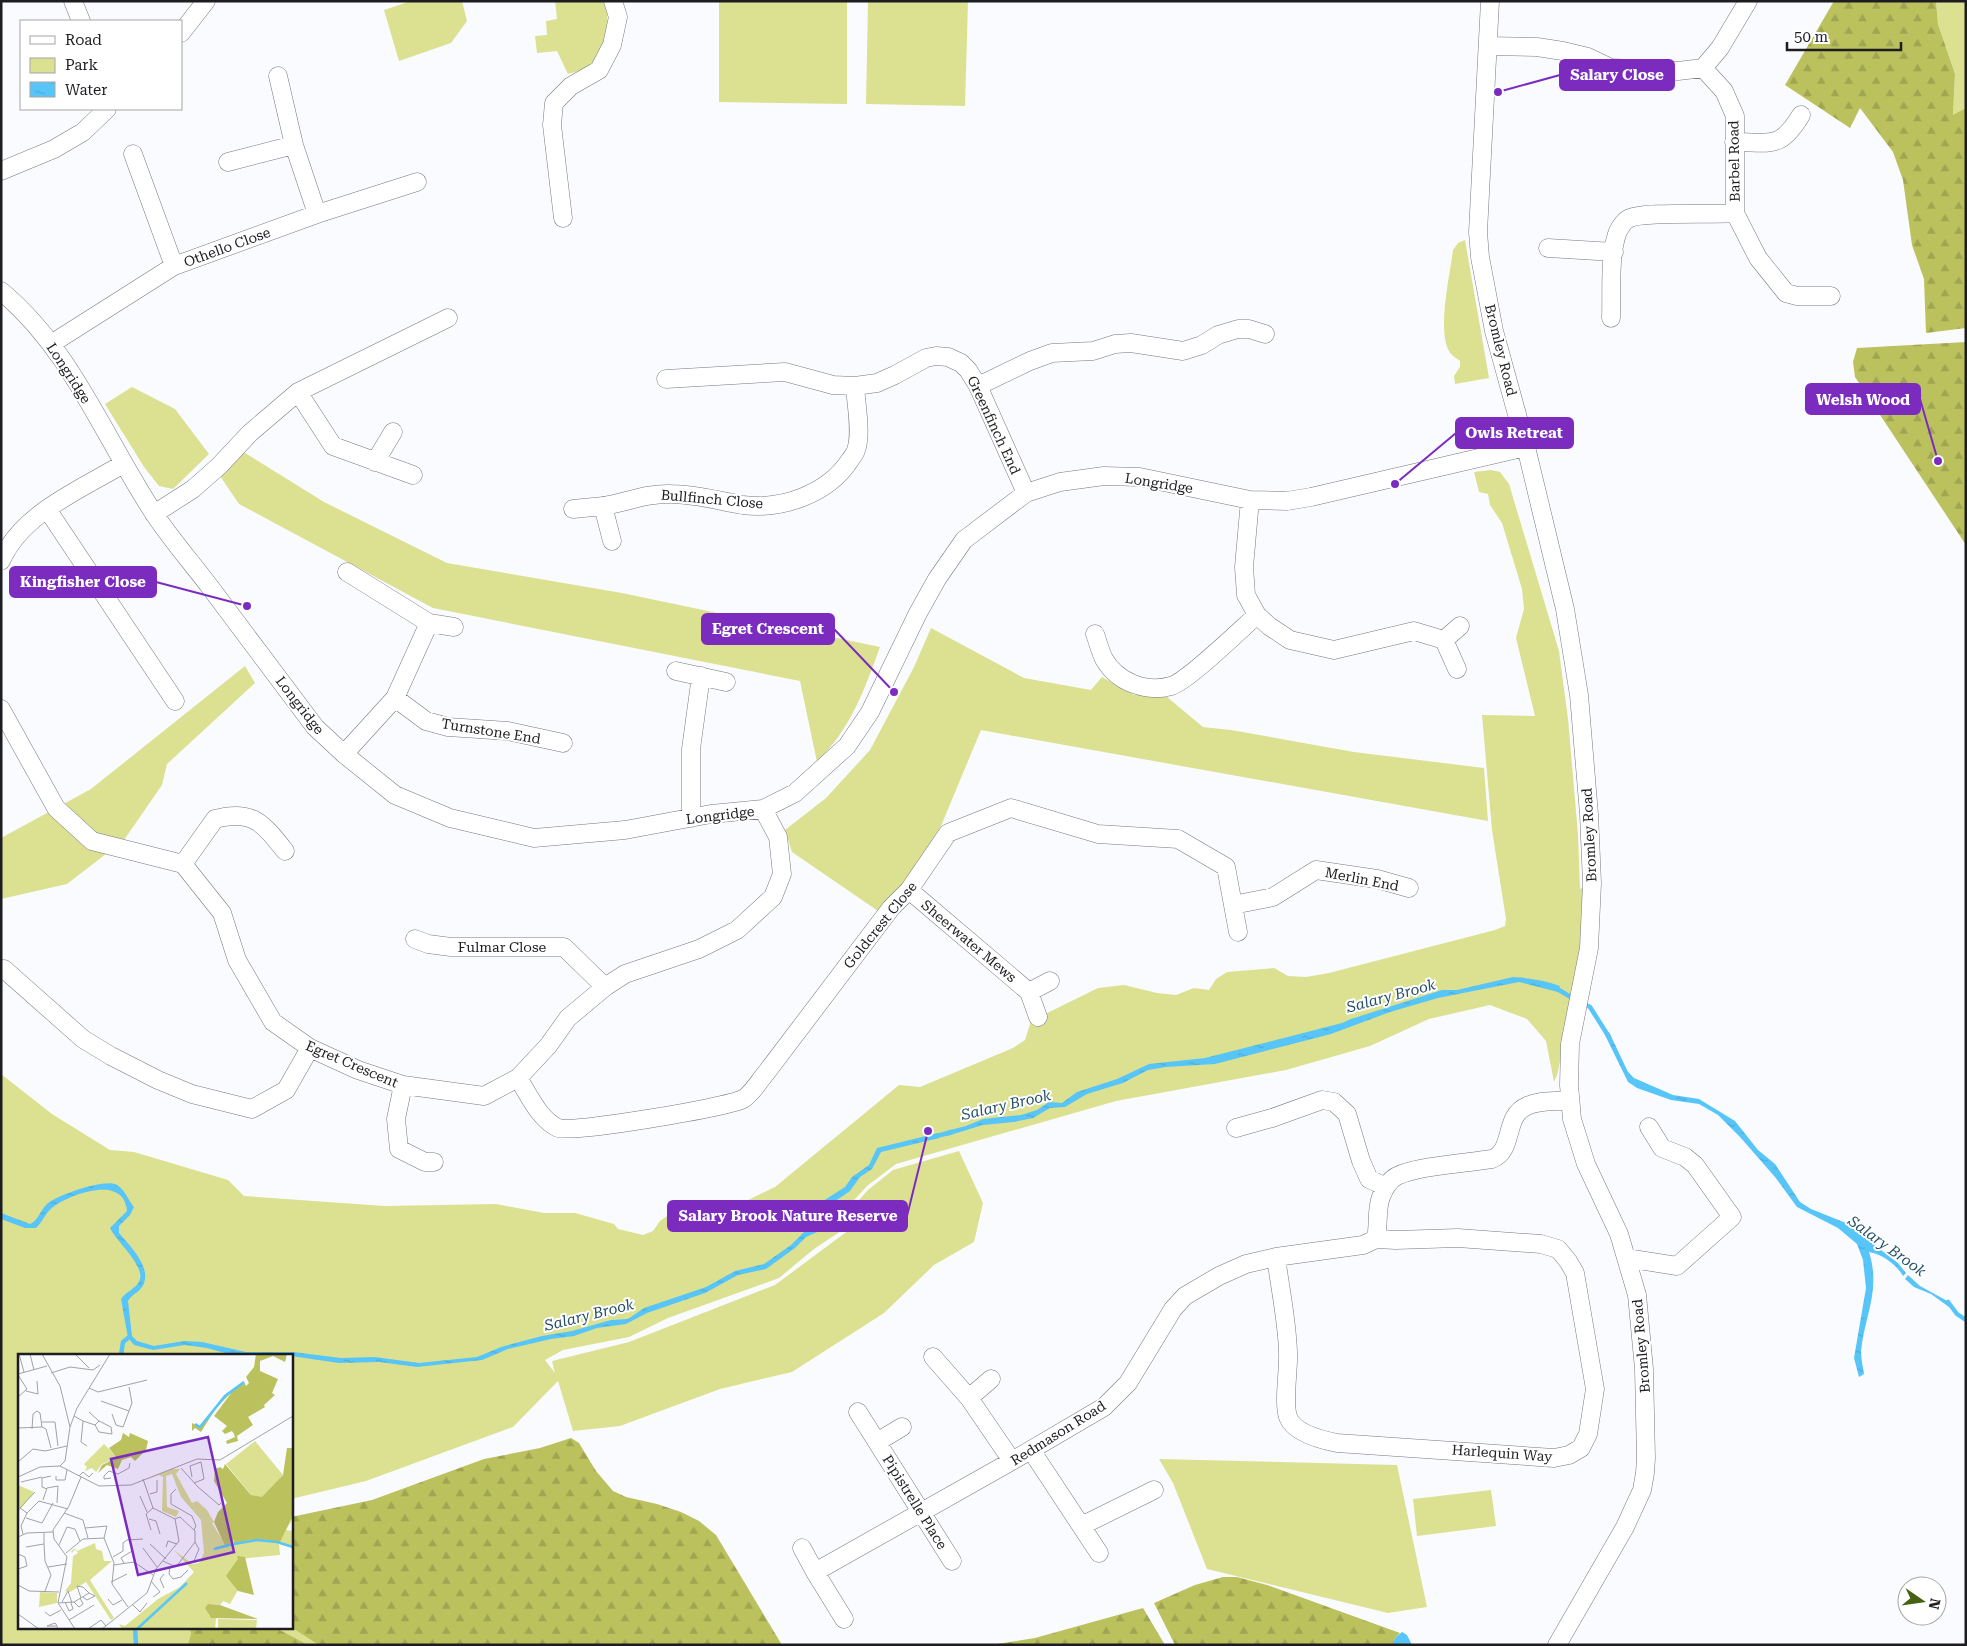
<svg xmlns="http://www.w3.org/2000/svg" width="1967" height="1646" font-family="'Roboto Serif',serif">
<defs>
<pattern id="forest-firs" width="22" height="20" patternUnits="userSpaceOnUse" patternTransform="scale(1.25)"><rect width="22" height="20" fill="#bbc15d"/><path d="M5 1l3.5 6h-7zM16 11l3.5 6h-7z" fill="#a0a551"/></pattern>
<pattern id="water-ripples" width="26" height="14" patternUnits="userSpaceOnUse" patternTransform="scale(1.25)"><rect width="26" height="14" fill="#58c5f9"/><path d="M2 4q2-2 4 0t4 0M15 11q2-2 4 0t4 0" fill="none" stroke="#4ca9d5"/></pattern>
</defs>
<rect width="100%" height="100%" fill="#fafbff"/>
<path fill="#dbe190" d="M411 1H462L467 21 451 43 399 61 384 10Z
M555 1H606C609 22 609 56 587 68 582 71 574 72 568 74L557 51 537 53 535 36 547 35 546 21 557 19Z
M719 1H847V104L719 102Z
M868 1H968L965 106 866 104Z
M1936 1H1966V108L1953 116 1955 74 1938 24Z
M1465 240 1489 378 1455 384 1454 376 1460 367V361C1456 358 1451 355 1449 351 1437 329 1450 275 1453 250L1458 243Z
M132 387 175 409 209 454 173 489 159 486 144 467 105 404Z
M242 451 324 502 447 563 622 593 880 647C864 691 851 728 817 762L800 681 433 608 239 504 220 476Z
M1491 470 1500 472 1509 484 1559 651 1568 719 1578 834 1580 889 1592 883 1562 1053 1557 1075 1554 1082 1546 1041 1527 1019 1490 1005 1429 1019 1370 1046 1286 1070 1116 1101 896 1164 867 1186 847 1208V1227L814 1249 779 1278 668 1318 629 1337 563 1350 545 1360 555 1373 552 1361 629 1342 775 1285 849 1230 851 1209 868 1190 893 1170 959 1151 983 1203 974 1242 934 1265 884 1313 792 1372 720 1389 620 1426 573 1431 558 1381 513 1427 366 1481 291 1499V1355H19V1627H291L331 1645H1V1074L52 1114 110 1150 134 1152 228 1180 244 1196 384 1206 496 1204 544 1213H575L614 1224 618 1229 643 1235 653 1231 660 1221 674 1211 748 1200 775 1187 899 1085 920 1087 1013 1048 1025 1040 1031 1021 1098 988 1124 985 1157 993 1176 995 1194 988 1209 990 1216 979 1227 972 1274 968 1288 976 1306 977 1329 973 1495 930 1505 926 1506 919 1492 830 1482 715 1535 716 1516 638 1524 609 1522 589 1502 523 1490 505 1488 494 1479 492 1474 472Z
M931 628 1024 678 1091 690 1102 677 1134 695 1167 697 1203 727 1231 730 1354 752 1484 768 1488 821 981 730 941 826 900 889 878 911 792 852 785 830 826 798 870 750 914 667Z
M245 666 255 683 167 764 162 785 124 840 67 884 1 899V838L91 789Z
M1159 1459 1397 1465 1427 1607 1388 1613 1207 1569 1173 1483Z
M1491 1490 1496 1526 1417 1536 1413 1499Z"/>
<path fill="url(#forest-firs)" d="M1834 1H1936L1938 24 1955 74 1953 115 1966 108V328L1926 333 1924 279 1912 245 1903 180 1893 152 1860 108 1850 128 1785 85Z
M1966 342V545L1855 377 1853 362 1857 348Z
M571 1438 579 1443 596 1471 613 1491 626 1497 657 1504 681 1512 699 1521 716 1535 782 1645H319L291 1627V1517L372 1500 484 1459 540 1448Z
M1223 1577H1237L1267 1585 1400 1633 1395 1638 1393 1645H1175L1154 1603 1195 1585Z
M1143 1608 1165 1645H990L1035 1638Z
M190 1627H274L308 1645H188L191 1634Z"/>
<path fill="url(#water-ripples)" d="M1513 977C1529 978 1544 980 1560 986L1558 992 1519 982 1438 998 1390 1012 1331 1034 1215 1064 1166 1067 1148 1070 1123 1083 1087 1094 1065 1107 1050 1108 1033 1118 1014 1122 983 1125 947 1136 946 1131 966 1126 983 1119 1021 1115 1037 1110 1049 1102 1062 1103 1077 1092 1117 1079 1149 1064 1205 1058 1342 1023 1351 1019 1442 990H1457Z
M1609 1032 1628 1072 1634 1078 1673 1095 1699 1099 1735 1121 1758 1150 1775 1164 1800 1202 1811 1209 1846 1223 1898 1263 1906 1273 1903 1276C1897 1265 1882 1254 1869 1252 1881 1290 1865 1314 1861 1351 1861 1359 1863 1367 1864 1374L1859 1377 1854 1358 1866 1288 1863 1260 1857 1244 1838 1228 1797 1207 1775 1177 1740 1137 1718 1115 1699 1104 1671 1100 1637 1088 1628 1082 1604 1033Z
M938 1133 939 1138 881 1152 872 1169 860 1177 850 1191 831 1204 835 1220 833 1225 806 1237 795 1248 766 1269 738 1275 705 1293 647 1313 626 1324 597 1328 574 1336 551 1339 508 1349 482 1360 417 1367 379 1362 339 1363 291 1356V1355H232L207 1348 185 1345 153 1350 134 1345 128 1338 121 1299C126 1291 137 1289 140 1279 144 1265 116 1241 110 1228L127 1211C124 1174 71 1194 53 1207 45 1213 43 1222 36 1228H25L1 1219V1213L30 1224C38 1221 41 1209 47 1204 57 1195 106 1178 117 1185 125 1190 128 1200 134 1207L130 1215 119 1226V1233C130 1246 154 1269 142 1287 138 1293 131 1295 128 1301L132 1336 137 1341 154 1346 184 1341 202 1342 246 1352H293L341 1358 375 1357 419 1363 438 1361 477 1357 501 1347 542 1336 572 1331 611 1320 628 1319 644 1308 706 1287 735 1271 764 1264 791 1245 804 1232 823 1225 829 1221 823 1201 845 1187 852 1177 869 1165 877 1148Z
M1908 1275 1920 1286 1951 1303 1949 1307 1931 1294 1914 1287 1905 1279Z
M1402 1632 1407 1635 1412 1645H1393L1395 1638Z"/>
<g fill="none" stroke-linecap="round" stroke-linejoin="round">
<path stroke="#58c5f9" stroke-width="4.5" d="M1554 987 1574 999
M1582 1003 1590 1007 1609 1037
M933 1137 952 1132
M1948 1302 1957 1314 1966 1320
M121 1355 123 1342 128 1338
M135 1627 136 1645"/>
<defs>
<path id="minor" d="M73 1 81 21
M1490 1 1478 232 1480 257 1494 331 1526 447 1565 609 1579 695 1589 814 1592 883 1589 948 1570 1044 1569 1085 1572 1119 1586 1164 1619 1234 1637 1295 1644 1369 1646 1458 1645 1473 1642 1490 1625 1527 1557 1645
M181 33 206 1
M1488 46 1537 47 1563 51 1588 57 1611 68 1678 71 1703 68 1720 48 1748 1
M1703 68 1724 91 1735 116V213L1758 258 1786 293 1797 296H1831
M278 76 294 145 317 214
M1734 142C1771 142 1780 150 1801 115
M133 154 174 266
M228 162 294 145
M1 171 54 149 83 132 107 109
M563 218 552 125 554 103 571 86 599 70 612 45 618 17 613 1
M1548 248 1614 252
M1 291C71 349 104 437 153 512 170 538 191 562 210 587 245 634 280 680 315 727L344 754 395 795 450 818 534 838 625 830 711 814 763 809 795 793 847 746 870 712 918 613 937 579 964 540 1026 493 1060 482 1104 476 1140 477 1250 500 1287 501 1311 497 1526 447
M1611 318C1612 293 1609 258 1617 234 1618 230 1624 221 1628 219 1640 211 1714 215 1735 213
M51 344 174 266 317 214 417 182
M666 379 785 372 833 385 855 386 877 383 895 375 926 358 936 356 948 357 961 363 968 370 978 386 1026 493
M978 386 1030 361 1052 353 1093 351 1115 344 1131 343 1183 351 1202 345 1218 335 1238 329H1249L1265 334
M298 392 333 446 413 475
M375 462 393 432
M1250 500 1244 567 1246 595 1257 615 1269 626 1290 640 1334 650 1414 631 1444 640 1457 669
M603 506 612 541
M47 509 175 701
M573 509C583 508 594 507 604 506 627 502 648 493 671 494 696 494 719 501 743 505 782 510 828 494 850 460 852 457 855 454 856 450 862 434 856 404 855 386
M154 514 193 489 219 466 250 433 298 392 448 318
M1 561C22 513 80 490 123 464
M429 623 454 627
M1095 634C1098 642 1100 651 1104 659 1117 682 1146 693 1171 686 1188 681 1240 630 1257 615
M1444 640 1460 626
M676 671 726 682
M395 698 426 721 448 727 508 731 563 743
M1 709 56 808 92 841 183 864 222 913 237 960 273 1022 310 1048 358 1070 403 1085 484 1096 518 1078 548 1046 568 1018 605 987 625 974 699 949 737 930 773 897 782 874 778 837 763 809
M344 754 395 698 429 623 347 572
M691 818V749L701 676
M183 864 215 819C252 809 263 823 285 851
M909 890 1029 992
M1233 905 1273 897 1316 870 1377 879 1409 888
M415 939 428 944 451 947H564L605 987
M4 969 83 1039 111 1056 158 1080 192 1094 252 1109 286 1090 310 1048
M1038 1017 1029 992 1050 981
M518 1078C529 1095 539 1119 558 1128 569 1134 728 1107 743 1099 752 1094 759 1081 766 1073L891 908 909 890 948 833 1011 808 1098 834 1178 839 1226 867 1238 932
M403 1085 396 1119 399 1149 425 1162H434
M1236 1128 1272 1118 1322 1100 1334 1102 1347 1114 1361 1161 1369 1179 1386 1187
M1276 1257C1280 1288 1287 1320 1288 1352 1289 1369 1283 1402 1288 1417 1294 1433 1322 1440 1337 1443L1554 1458 1569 1455 1581 1448 1588 1434 1595 1389 1575 1273 1568 1261 1558 1249 1541 1244 1458 1238 1396 1240 1376 1239
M1626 1258 1677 1266 1732 1217 1695 1165 1685 1157 1662 1148 1649 1127
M933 1357 969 1398 1012 1461
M969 1398 991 1379
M858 1412 952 1561
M877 1442 902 1427
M1031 1450 1099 1553
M1081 1526 1154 1490
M802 1548 815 1572
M844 1619 815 1572 1012 1461 1104 1407 1128 1383 1173 1309 1185 1296 1219 1276 1246 1264 1276 1257 1363 1245 1376 1239C1379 1225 1376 1210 1381 1197 1384 1189 1389 1180 1397 1176 1418 1166 1467 1163 1492 1159 1515 1150 1503 1116 1527 1106 1539 1100 1556 1102 1570 1100"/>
</defs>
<use href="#minor" stroke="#777881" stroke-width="19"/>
<use href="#minor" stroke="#fff" stroke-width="18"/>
</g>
<g text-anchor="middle" stroke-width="4" stroke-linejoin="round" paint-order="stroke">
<g font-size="14" fill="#1d1d21" stroke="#fff">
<text transform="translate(1734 161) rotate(-91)" y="5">Barbel Road</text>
<text transform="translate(227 247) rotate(-20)" y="5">Othello Close</text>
<text transform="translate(1501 350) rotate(76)" y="5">Bromley Road</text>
<text transform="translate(69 373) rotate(57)" y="5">Longridge</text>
<text transform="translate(994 425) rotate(65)" y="5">Greenfinch End</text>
<text transform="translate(1159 483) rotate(9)" y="5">Longridge</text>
<text transform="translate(712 499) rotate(5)" y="5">Bullfinch Close</text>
<text transform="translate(300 705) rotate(52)" y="5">Longridge</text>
<text transform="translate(491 731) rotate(9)" y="5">Turnstone End</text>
<text transform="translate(720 815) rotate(-7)" y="5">Longridge</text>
<text transform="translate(1589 835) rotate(-93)" y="5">Bromley Road</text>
<text transform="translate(1362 879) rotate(11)" y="5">Merlin End</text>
<text transform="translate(880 925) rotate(-51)" y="5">Goldcrest Close</text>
<text transform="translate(969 941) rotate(40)" y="5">Sheerwater Mews</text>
<text x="502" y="952">Fulmar Close</text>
<text transform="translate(352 1064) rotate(23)" y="5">Egret Crescent</text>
<text transform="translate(1641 1346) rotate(-95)" y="5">Bromley Road</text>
<text transform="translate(1058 1433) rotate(-32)" y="5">Redmason Road</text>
<text transform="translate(1502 1453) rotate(4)" y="5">Harlequin Way</text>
<text transform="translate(915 1502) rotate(58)" y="5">Pipistrelle Place</text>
</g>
<g font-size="15" font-style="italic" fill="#235067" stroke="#fff">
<text transform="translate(1391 996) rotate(-15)" y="5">Salary Brook</text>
<text transform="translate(1006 1105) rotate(-13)" y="5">Salary Brook</text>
<text transform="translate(1887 1246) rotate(36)" y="5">Salary Brook</text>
<text transform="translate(589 1315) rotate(-14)" y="5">Salary Brook</text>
</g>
</g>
<g transform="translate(18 1354)">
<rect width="275" height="275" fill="#fafbff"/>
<path d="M237 87 265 121 262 124 275 129V164L268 176 275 177V194L261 190 262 201 221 205 220 236 212 250 205 247 202 251 190 250 191 262 198 264 197 275H104L101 270 107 272 140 245 162 233 176 218 156 196 174 210 181 209 186 199 183 166 163 143 154 120 148 122 149 153 161 157 158 163 144 157 145 123 141 121 127 126 154 115H162L158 120 174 149 179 147 189 156 196 168 194 169 208 192 235 143 208 110ZM86 90 100 104 84 110 78 118 74 114 67 117 69 113 66 110ZM0 131 16 138 0 158ZM77 189 78 195 84 197 86 207H94L72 226 96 264 93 266 68 228 52 238 47 237 53 229 55 202 60 199 57 195 54 199 53 197 57 194 59 197ZM22 238 39 239V249L21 253ZM200 265 239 266 238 275H200Z" fill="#dbe190"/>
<path d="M238 0H269L267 8 255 2 242 7V17L260 25 254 39 257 41 246 51 247 53 230 63 235 71 219 82 220 87 209 90 208 87 217 83 216 80 214 77 207 80 204 77 209 72 196 62 214 38 198 54 183 78 177 74 174 77V69L182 73 209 40 226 28 228 32 231 29 228 23 236 13ZM105 79 111 83 112 79 130 87 128 96 117 107 113 103 104 106 100 115 89 111 80 119 84 111 99 104 91 94 103 86ZM269 94H275V161L262 188 232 186 216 190V185L208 194 196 168 200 158 209 149 196 127 197 115 202 113 205 115 207 110 233 141 244 143 265 121ZM219 202 227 203 236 241 220 237 208 222 220 205ZM190 250 202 251 240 265 193 264 187 254Z" fill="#bbc15d"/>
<path fill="none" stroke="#58c5f9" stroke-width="2.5" d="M177 70 182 73 207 42 226 28M216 190 239 186 259 188 275 193M196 195 215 190M119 275 169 229"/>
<path fill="none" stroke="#a2a2a6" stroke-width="1" d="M1 0 6 18M12 0 16 16M24 0 42 32 52 73M57 0 71 14M33 19 52 13 75 16 82 11M0 20 29 12M0 21 9 35 0 43M71 34 80 38 129 26M8 37 20 40 19 27M83 47 111 57M94 60 98 71 105 73 114 49 111 33M56 62 65 67 63 88 69 92M65 67 77 71 81 67 71 58M24 68H37L40 92M77 71 81 78 94 80 93 73 81 67M24 73 28 75 33 94M0 74 24 73M14 75 15 60 19 57 22 59 24 73M0 108 15 95 27 97 49 92M42 112 81 132 113 131 179 105 202 106 275 62M163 114 180 133 201 151 203 149M100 120 111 114 112 109M38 122V126H47L49 116M61 122 65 118 71 123 75 119M0 123 22 113 42 112 47 107 52 73 59 54 92 0M174 123 172 112 183 108 186 125 176 129M93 124 86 125V122L91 117 100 120M3 128 24 123M29 135 24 133V124L33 122M158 135 153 140V150L174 162 178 172 176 176M132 140 139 138V126M122 142 129 158M25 146 29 134 40 132 39 149M9 159 2 154 17 138M46 159 65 166 70 184M8 164 24 169 35 149M131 165 138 167 142 180M67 174 89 172 86 184M133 176 128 160 135 154M5 180 3 172 9 159 21 147 50 155M0 183 9 179 35 178M26 190 27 207 33 221 27 237M132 190 148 205M41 191 49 173 57 175 62 187M8 193 26 190V179M148 193 150 187 159 190M125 194 139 213M48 199 65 185 86 184 96 209 94 230 110 253M0 200 7 203 9 212 0 215M95 203 105 197V189L109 186 125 185M145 207 158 213 177 188V177L162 163 157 165M176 207 181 195 177 188M106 209 103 204 114 197M96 211 116 208 135 221M30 213 49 210M152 213 151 220 155 225 163 223 170 216M146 220 142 225 146 234M133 227 142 238 135 243M93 228 109 220M0 231 11 237 41 238M65 243 69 246 77 242 71 239M63 244 59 232 65 233 71 239M90 245 95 251 104 246M44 248 50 237 54 249M47 248 51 257 55 255 53 249M56 248 61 253 65 250 62 244M40 249 56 248 71 239M114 250 122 258 129 249M27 258 32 262 43 256M0 260 21 275M51 266 76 251M38 272H29L37 269 38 270 40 275M57 275 40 249 49 203 36 185 35 176 51 152 63 123M70 275 83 266 88 272M84 275 129 239 138 215 161 187 157 165 135 154 125 125"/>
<path fill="#7b2cbf" fill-opacity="0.15" stroke="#7b2cbf" stroke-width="2.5" d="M190 83 216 198 120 221 93 105Z"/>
<rect width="275" height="275" fill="none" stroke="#1d1d21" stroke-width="2.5"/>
</g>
<path fill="none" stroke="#7b2cbf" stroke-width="2" d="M1498 92L1560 75M1938 461L1920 399M1395 484L1456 433M247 606L156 582M894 692L834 629M928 1131L907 1216"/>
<g fill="#7b2cbf" stroke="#fff" stroke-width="2">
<circle cx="1498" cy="92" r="5"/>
<circle cx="1938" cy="461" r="5"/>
<circle cx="1395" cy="484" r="5"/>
<circle cx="247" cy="606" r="5"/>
<circle cx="894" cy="692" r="5"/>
<circle cx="928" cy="1131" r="5"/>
</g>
<g fill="#7b2cbf" stroke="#7b2cbf" stroke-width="2">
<rect x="1560" y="60" width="114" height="30" rx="5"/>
<rect x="1806" y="384" width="114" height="30" rx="5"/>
<rect x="1456" y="418" width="117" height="30" rx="5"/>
<rect x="10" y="567" width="146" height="30" rx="5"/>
<rect x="702" y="614" width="132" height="30" rx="5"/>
<rect x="668" y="1201" width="239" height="30" rx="5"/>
</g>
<g font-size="15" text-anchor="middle" font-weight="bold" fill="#fff">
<text x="1617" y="80">Salary Close</text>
<text x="1863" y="405">Welsh Wood</text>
<text x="1514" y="438">Owls Retreat</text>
<text x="83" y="587">Kingfisher Close</text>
<text x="768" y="634">Egret Crescent</text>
<text x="788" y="1221">Salary Brook Nature Reserve</text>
</g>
<rect width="1967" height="1646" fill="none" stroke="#1d1d21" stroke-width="5"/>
<rect x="20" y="20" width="162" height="90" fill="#ffffff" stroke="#a5a5a6"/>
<rect x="30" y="36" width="25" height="8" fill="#ffffff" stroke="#a5a5a6"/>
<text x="65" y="45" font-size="15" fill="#1d1d21">Road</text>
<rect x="30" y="58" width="25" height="15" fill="#dbe190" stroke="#a5a5a6"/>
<text x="65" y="70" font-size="15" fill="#1d1d21">Park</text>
<rect x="30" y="82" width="25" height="15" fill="url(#water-ripples)" stroke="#a5a5a6"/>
<text x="65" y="95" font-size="15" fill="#1d1d21">Water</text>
<g transform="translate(1922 1601) rotate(103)"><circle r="24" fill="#ffffff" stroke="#a5a5a6"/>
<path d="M0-4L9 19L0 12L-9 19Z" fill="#456112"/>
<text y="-8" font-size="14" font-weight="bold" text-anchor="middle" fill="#1d1d21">N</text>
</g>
<path d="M1787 42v8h114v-8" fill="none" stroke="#1d1d21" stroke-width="2.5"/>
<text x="1794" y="42" font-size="15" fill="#1d1d21" stroke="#ffffff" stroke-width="4" paint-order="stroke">50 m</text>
</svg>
